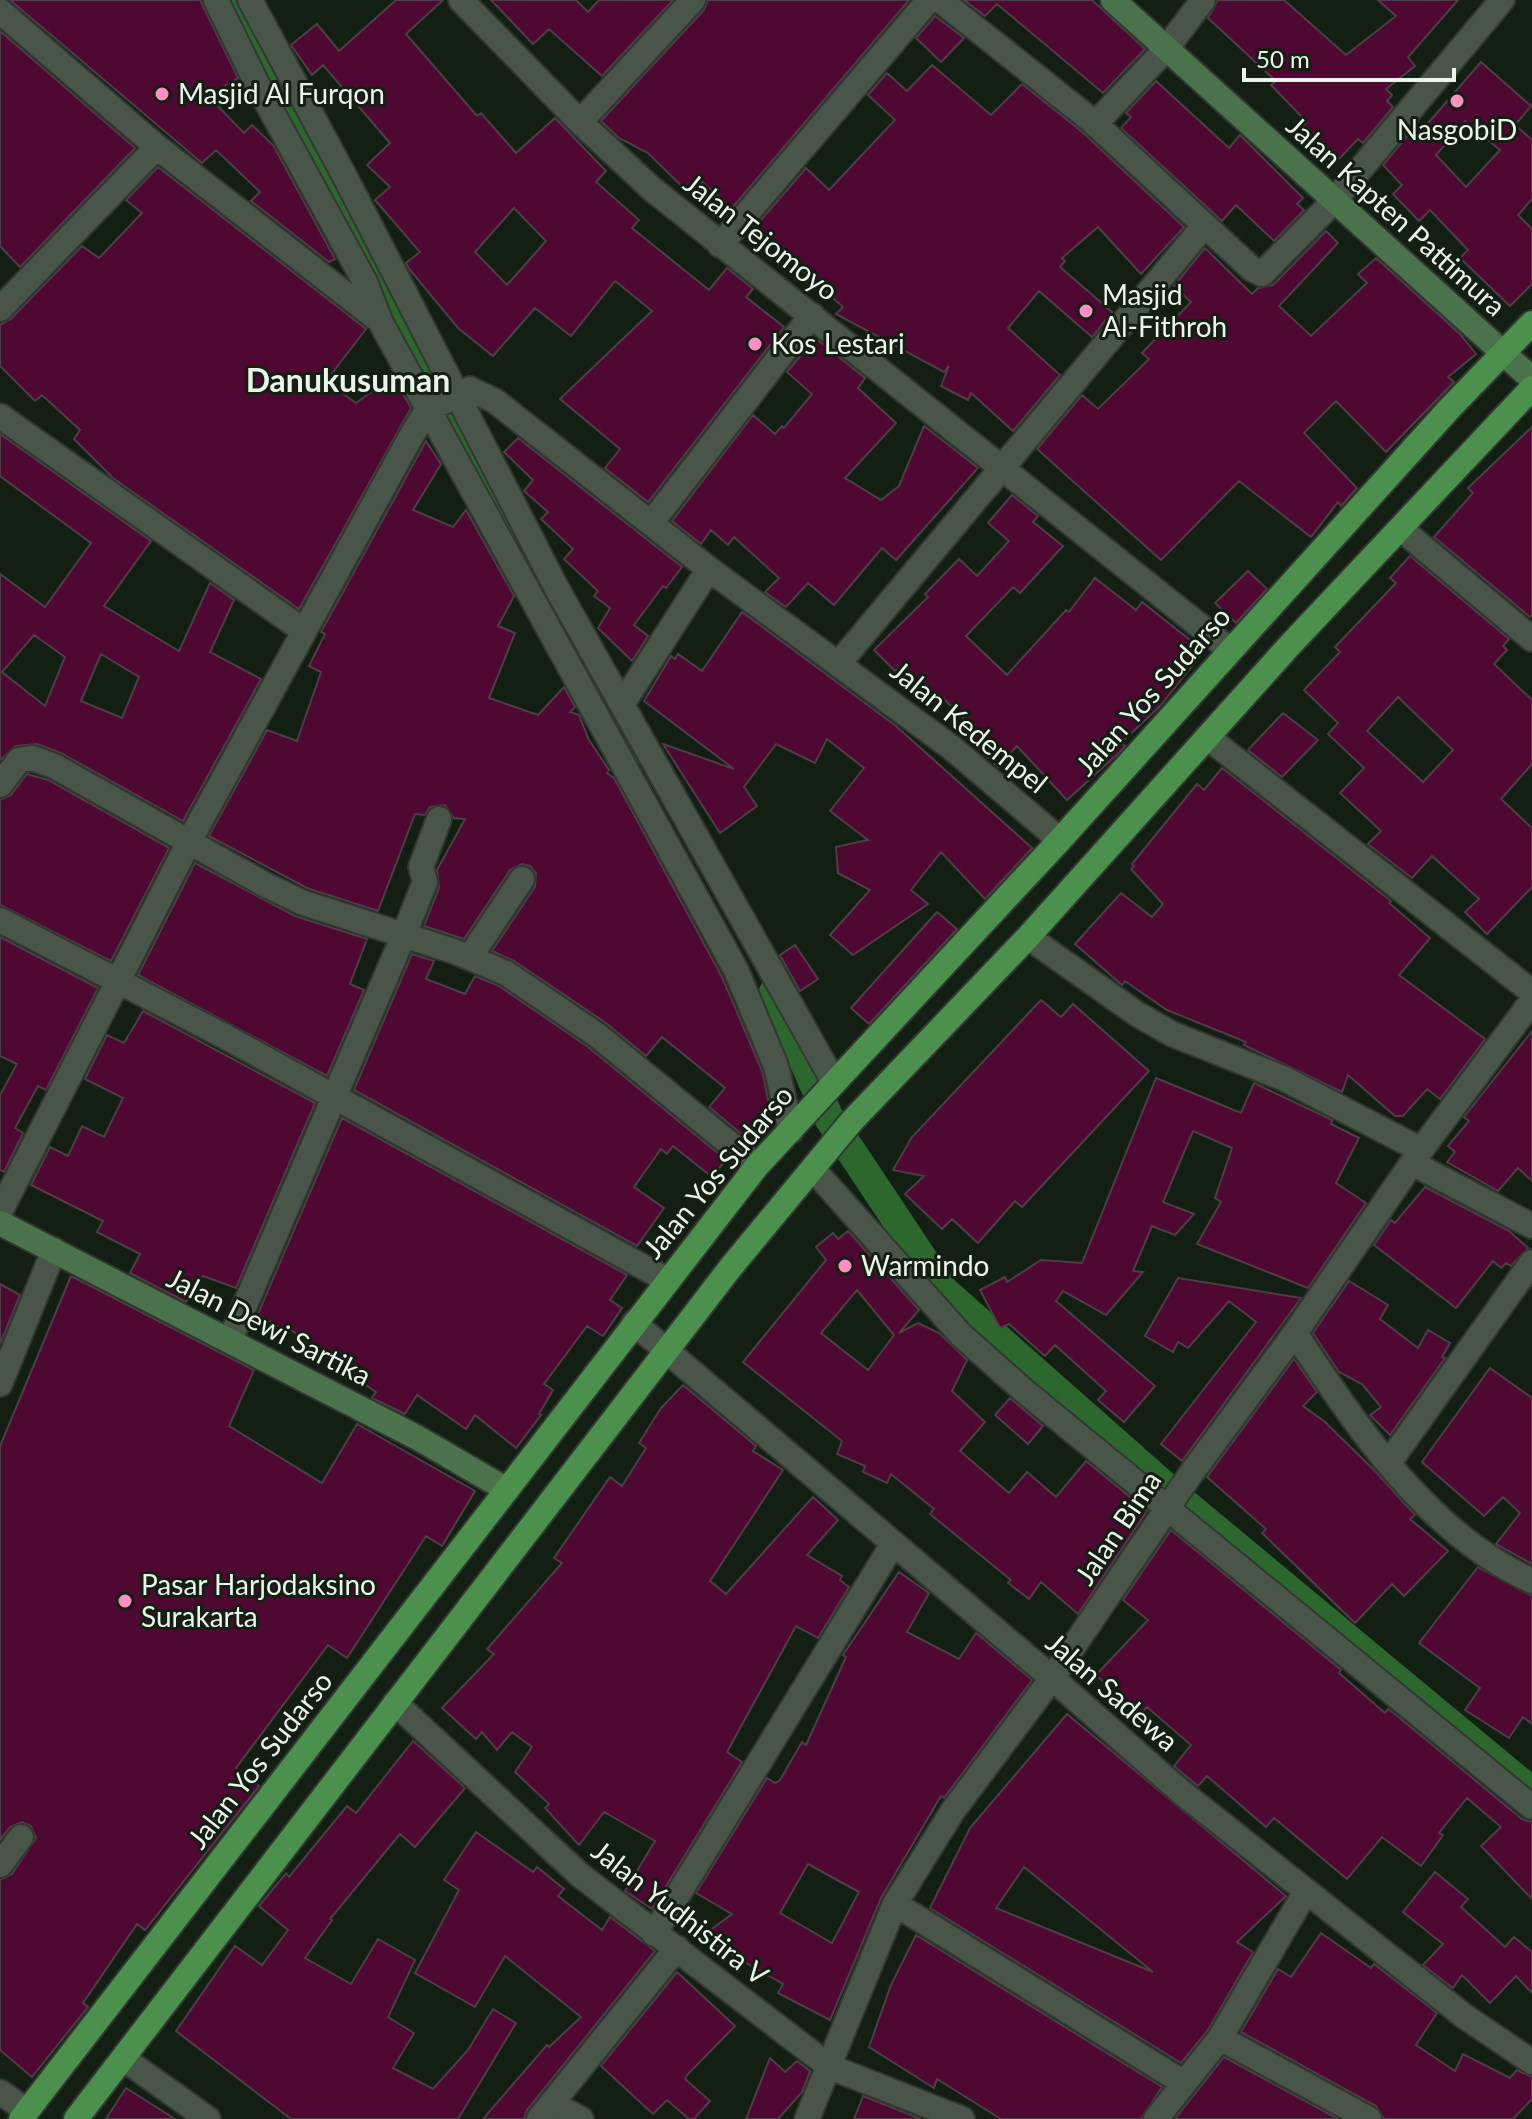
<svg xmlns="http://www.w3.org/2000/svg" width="1532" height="2119" font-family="Lato,sans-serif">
<rect width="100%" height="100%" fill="#141f14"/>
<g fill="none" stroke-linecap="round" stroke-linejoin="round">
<path stroke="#2c672d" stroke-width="30" d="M234 0 567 638 635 749
M774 992 829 1118 944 1291 1178 1498 1532 1792"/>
</g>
<path fill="#4e0831" stroke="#4d3d44" stroke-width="2" fill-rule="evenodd" d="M10 0H200L238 78 208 96 244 133 252 125 273 145 335 259 329 262 251 201 260 192 216 150 202 163Z
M396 0H443L406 34 477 116 481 113 516 153 555 118 606 171 596 182 639 220 632 228 709 290 727 268 753 289 746 297 784 327 648 502 605 468 620 449 560 399 652 311 615 281 571 336 535 308 493 356 458 328 410 270 406 263 420 252 375 200 390 187 367 165 390 143 323 65 312 75 291 45 317 24 339 51ZM514 208 546 241 507 285 475 252Z
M491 0H576L588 12 599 0H673L602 76 549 29 533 44Z
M708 0H909L732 208 701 181 689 193 648 153 619 138 601 121 704 10Z
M964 0H1092L1145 49 1103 93 997 4 985 16Z
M1218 0H1284L1346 55 1396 16 1378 0H1458L1408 57 1415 66 1386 89 1392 95 1387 101 1393 107 1363 143 1358 139 1334 164 1298 131 1307 122 1271 85 1276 81 1208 18Z
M935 16 964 38 941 62 916 38Z
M0 31 135 148 20 267 0 246Z
M1481 62 1531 106 1515 125 1532 140V199L1518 215 1532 229V284L1510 306 1460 258 1468 250 1430 210 1419 221 1393 194 1402 185 1383 165 1413 129 1418 135ZM1465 121 1500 150 1466 187 1436 155Z
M932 65 991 115 1022 84 1081 131 1184 227 1141 274 1098 227 1062 258 1065 261 1060 267 1112 312 1092 337 1039 291 1008 328 1060 375 1013 431 971 393 968 400 941 386 949 366 944 372 836 314 843 307 755 227 806 168 829 190 895 120 868 95 887 73 907 91Z
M1156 81 1229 148 1240 135 1303 198 1297 204 1304 210 1274 241 1236 205 1222 221 1121 128 1131 117 1126 113Z
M158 167 366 329 326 381 356 403 393 376 411 408 299 609 113 478 74 439 80 430 42 395 35 401 0 366V325L11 319 82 246 99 258 142 213 126 200Z
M1326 231 1338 243 1279 306 1311 336 1367 283 1358 274 1376 258 1460 334 1476 354 1448 377 1454 382 1386 452 1336 401 1304 433 1357 488 1341 506 1338 502 1311 537 1239 481 1161 560 1037 449 1082 395 1098 409 1149 359 1142 353 1191 302 1174 286 1205 248 1252 294 1258 288 1273 285Z
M815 338 865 378 858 388 896 423 845 478 881 500 899 486 924 426 978 468 896 560 882 548 834 605 808 583 786 607 765 592 779 578 734 537 728 545 711 530 701 544 672 521 753 415 775 434 782 426 784 428 812 394 787 372Z
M1532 427V615L1530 617 1434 537 1473 493 1468 488Z
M0 434 151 541 104 606 179 651 210 583 234 600 210 652 261 679 183 821 61 753 37 744 16 746 0 760V574L45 607 91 543 0 476ZM34 635 65 657 45 706 2 672ZM101 654 139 677 122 718 81 701Z
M518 438 682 567 666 588 663 586 634 625 648 636 632 661 598 628 610 608 594 596 598 591 564 559 573 549 541 519 548 512 524 491 533 480 504 452Z
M426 441 441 464 413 510 453 527 466 510 514 596 498 626 515 633 489 698 538 715 564 687 575 707 570 712 579 715 589 740 609 770 607 773 614 778 722 977 762 1071 770 1109 744 1136 709 1107 725 1088 662 1037 646 1056 606 1023 514 961 492 951 535 887 536 873 530 866 522 864 510 870 464 939 424 926 439 888 437 870 465 819 454 818 445 805 430 807 425 815 415 814 378 911 307 888 209 836 267 730 297 741 321 672 309 666 325 634 321 632Z
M1012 495 1038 516 1033 522 1063 546 1020 593 1013 587 966 636 1007 675 1066 610 1069 612 1095 578 1136 610 1142 602 1204 651 1160 706 1121 743 1125 746 1120 752 1067 800 1017 746 998 767 969 738 976 731 940 695 933 702 899 668 895 671 874 650 928 597 925 594 959 559 977 576 1009 541 988 523Z
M1410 556 1509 639 1503 646 1507 650 1494 664 1532 700V764L1501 799 1532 828V887L1487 934 1465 912 1479 899 1432 856 1412 878 1368 844 1381 831 1340 793 1364 768 1328 734 1338 723 1304 690 1340 652 1335 647 1396 583 1390 578ZM1398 697 1453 750 1423 782 1367 731Z
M1248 571 1267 589 1236 623 1215 603Z
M742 612 896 726 1032 848 985 899 941 852 911 890 928 904 853 955 830 935 870 890 838 873 836 847 868 840 830 811 864 768 827 739 815 763 776 744 744 787 757 806 720 833 663 744 734 769 644 701 671 656 675 659 678 654 702 671Z
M1283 713 1318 740 1282 777 1248 750Z
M1222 768 1391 901 1389 903 1430 938 1399 975 1485 1039 1440 1099 1427 1089 1403 1116H1395L1348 1075 1342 1092 1244 1045 1246 1042 1167 1010 1125 981 1122 985 1075 944 1121 893 1152 917 1163 904 1131 869 1134 866 1132 864 1197 784 1204 790Z
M27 774 48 780 169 848 111 961 0 905V800L11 795Z
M195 863 295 916 367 939 350 984 364 990 327 1076 138 975Z
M937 912 957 929 869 1024 851 1008Z
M0 937 98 988 46 1090 38 1086 15 1128 23 1133 4 1172 0 1170V1095L17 1064 0 1056Z
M795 945 818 979 800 991 780 955Z
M412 954 434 961 426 979 465 994 475 976 499 986 588 1047 726 1160 712 1177 673 1146 667 1154 661 1149 634 1187 664 1208 637 1246 354 1090Z
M1041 1000 1061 1017 1073 1004 1149 1071 1022 1207 1015 1201 978 1243 952 1219 942 1229 905 1194 924 1176 893 1170 912 1137Z
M143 1011 315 1103 236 1288 203 1276 186 1302 130 1273 140 1254 97 1232 103 1221 31 1185 50 1147 68 1156 82 1126 104 1137 123 1098 85 1079 107 1035 124 1043Z
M1532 1031V1181L1518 1168 1498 1191 1447 1162 1455 1152 1448 1146 1469 1121 1464 1117Z
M1156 1078 1241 1113 1254 1083 1332 1120 1331 1124 1359 1138 1336 1183 1366 1203 1308 1288 1197 1244 1221 1202 1215 1198 1232 1148 1193 1131 1163 1202 1194 1214 1175 1235 1152 1226 1133 1271 1143 1272 1106 1315 1063 1291 1056 1301 1155 1386 1124 1422 1098 1400 1106 1391 1055 1345 1045 1356 1009 1324 1000 1328 980 1290 1005 1277 1007 1282 1041 1260 1082 1263Z
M342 1118 627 1275 610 1300 622 1308 603 1336 587 1326 544 1384 553 1390 539 1414 541 1415 516 1448 475 1415 466 1429 417 1395 405 1414 372 1398 376 1392 348 1373 352 1368 327 1357 287 1327 284 1330 258 1314Z
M1425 1187 1509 1231 1528 1248 1511 1266 1506 1263 1501 1268 1493 1261 1456 1308 1374 1245 1391 1220 1395 1223Z
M848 1231 919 1310 899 1333 918 1323 939 1333 967 1360 952 1391 985 1422 960 1451 1009 1493 1027 1472 1056 1497 1086 1461 1147 1511 1078 1614 1041 1582 1029 1599 1008 1583 1011 1580 930 1514 934 1509 891 1474 887 1483 863 1472 865 1466 837 1454 842 1441 743 1362 826 1260 816 1247 833 1233 838 1239ZM857 1290 894 1335 868 1370 821 1333Z
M71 1276 254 1370 229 1426 322 1483 357 1424 475 1491 442 1546 426 1536 347 1658 328 1645 236 1768 259 1786 145 1930 137 1924 83 2003 88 2007 32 2077 0 2050V1880L12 1874 36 1838 31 1826 22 1822 10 1827 0 1840V1446Z
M1178 1278 1301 1298 1182 1461 1161 1444 1256 1322 1229 1301 1188 1348 1178 1342 1173 1352 1145 1336Z
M1349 1281 1388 1305 1380 1319 1418 1348 1428 1330 1450 1343 1442 1357 1445 1358 1390 1435 1370 1415 1381 1407 1362 1384 1339 1372 1313 1333Z
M0 1284 20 1295 0 1344Z
M1294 1359 1317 1392 1303 1406 1324 1421 1374 1470 1415 1515 1410 1519 1448 1551 1404 1596 1392 1584 1355 1623 1262 1533 1266 1529 1207 1477Z
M1490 1368 1532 1398V1564L1496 1544 1520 1513 1503 1497 1484 1516 1422 1462Z
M683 1385 756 1446 753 1451 783 1470 710 1581 726 1594 813 1497 838 1520 807 1555 842 1576 840 1580 849 1587 818 1638 796 1626 727 1752 742 1762 652 1909 625 1891 655 1841 604 1812 579 1845 545 1808 549 1804 515 1772 532 1747 512 1732 497 1750 482 1732 476 1739 442 1708 494 1654 487 1649 562 1563 554 1558 610 1477 622 1486 646 1448 639 1443 661 1408Z
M1010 1398 1043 1426 1028 1444 995 1415Z
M1171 1530 1341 1670 1339 1673 1385 1713 1388 1709 1396 1715 1522 1819 1532 1822V1899L1481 1846 1501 1827 1467 1798 1439 1833 1443 1835 1421 1866 1382 1837 1347 1879 1274 1818 1266 1827 1207 1776 1198 1786 1174 1766 1191 1745 1147 1707 1139 1715 1096 1675 1148 1620 1123 1600Z
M1478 1567 1532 1596V1724L1523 1717 1509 1738 1465 1710 1480 1688 1419 1643Z
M899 1572 929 1593 907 1632 959 1659 976 1633 1032 1680 944 1798 941 1796 881 1898 830 2020 778 1993 783 1984 701 1937 732 1914 696 1893 767 1778 775 1783 780 1780 802 1742 806 1745 846 1657 843 1655ZM808 1864 859 1892 832 1943 780 1913Z
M1067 1714 1286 1896 1237 1942 1253 1952 1208 2030 1181 2063 930 1908 970 1828ZM1024 1867 1153 1972 996 1908Z
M413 1741 465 1788 415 1847 400 1834 330 1919 332 1920 305 1958 351 1984 378 1939 415 1960 388 2017 414 2033 393 2068 433 2089 468 2050 493 2009 516 2023 458 2119H291L176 2031 235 1946 262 1965 288 1930 259 1906 286 1873 289 1877 347 1806 356 1813Z
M476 1832 533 1872 537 1867 564 1889 558 1896 602 1930 610 1917 655 1951 527 2110 524 2119H483L547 2045 549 2047 581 2017 505 1956 475 2007 415 1973 459 1890 444 1880Z
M1435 1872 1468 1899 1461 1907 1505 1947 1514 1937 1532 1952V1993L1516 1976 1490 2003 1462 1975 1453 1988 1423 1965 1443 1944 1403 1912Z
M1321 1933 1371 1968 1374 1964 1437 2013 1416 2045 1455 2071 1463 2054 1510 2078 1517 2070 1532 2077V2099L1513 2119H1384L1376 2106 1241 2032 1278 1969 1291 1977Z
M916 1935 1162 2087 1141 2119H1001L937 2079 934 2088 869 2047 891 1985Z
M677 1972 735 2026 687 2075 685 2079 710 2101 694 2119H689L667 2100 653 2114 601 2066Z
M1224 2057 1338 2119H1175Z
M770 2058 785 2072 797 2061 810 2071 802 2092 778 2119H746Z
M126 2088 175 2119H106Z
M863 2096 921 2119H854Z"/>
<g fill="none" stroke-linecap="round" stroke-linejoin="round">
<defs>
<path id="minor" d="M216 0 261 92 365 282 381 323 736 970 776 1066 791 1131
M250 0 344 175 556 587 834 1082
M461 0 580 122 652 189 1230 650
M940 0 1091 120 1252 269 1262 274 1333 202 1502 0
M0 11 157 147 376 318
M580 122 693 0
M1095 124 1166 49 1203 0
M720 245 929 0
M0 309 157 147
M0 416 304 631
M652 522 812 315
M1401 529 1532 639
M840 662 1204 226
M623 703 709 569
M1207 737 1532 992
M0 785 19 760 32 758 54 766 264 884 301 902 456 952 506 973 597 1035 757 1166
M0 920 226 1037 667 1280
M1028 937 1137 1014 1172 1034 1285 1079 1421 1150
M470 957 522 879
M1412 1163 1532 1226
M813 1169 961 1335 1023 1390 1532 1807
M0 1212 190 840 409 440 427 410 470 389 495 401 709 569 952 748 1060 840
M1295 1333C1356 1426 1428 1534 1532 1581
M230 1340 403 937 425 882 421 867 439 819
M0 1384 54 1250
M1390 1461 1532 1262
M395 1703 580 1875 830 2067 962 2119
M0 1865 21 1837
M895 1904 1184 2083
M654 1934 893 1544
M1220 2038 1369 2119
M124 2059 208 2119
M0 2092 27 2111
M553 2104 581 2119
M539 2119 677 1948
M807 2119 895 1904 952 1812 1052 1678 1190 1475 1295 1333 1421 1150 1532 1001
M1156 2119 1220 2038 1305 1893"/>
<path id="tertiary" d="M634 1323 1052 1678 1180 1791 1464 2016 1532 2062"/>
<path id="secondary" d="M1113 0 1532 379
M0 1223 418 1438 507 1490"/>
<path id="primary" d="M21 2119 757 1166 1060 840 1450 408 1532 323
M76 2119 731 1267 851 1122 1028 937 1290 645 1532 388"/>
</defs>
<use href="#minor" stroke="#313731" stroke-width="28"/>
<use href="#tertiary" stroke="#313731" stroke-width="28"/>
<use href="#secondary" stroke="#313731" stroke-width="28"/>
<use href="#primary" stroke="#313731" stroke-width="28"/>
<use href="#minor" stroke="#495548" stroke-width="24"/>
<use href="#tertiary" stroke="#495548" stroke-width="24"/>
<use href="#secondary" stroke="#4a734b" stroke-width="24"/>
<use href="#primary" stroke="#4b914d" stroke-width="24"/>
</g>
<g fill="#fc8fc3" stroke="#141f14" stroke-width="3">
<circle cx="162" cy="94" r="8"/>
<circle cx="1457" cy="101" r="8"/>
<circle cx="1086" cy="311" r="8"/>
<circle cx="755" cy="344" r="8"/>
<circle cx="845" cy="1266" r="8"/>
<circle cx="125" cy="1601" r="8"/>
</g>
<g text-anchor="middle" stroke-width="6" stroke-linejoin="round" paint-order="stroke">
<g font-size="28" fill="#ecf3eb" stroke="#141f14" text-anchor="start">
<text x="178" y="104">Masjid Al Furqon</text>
<text x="1457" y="140" text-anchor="middle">NasgobiD</text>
<text x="1102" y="305">Masjid<tspan x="1102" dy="32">Al-Fithroh</tspan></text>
<text x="771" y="354">Kos Lestari</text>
<text x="861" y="1276">Warmindo</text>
<text x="141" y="1595">Pasar Harjodaksino<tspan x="141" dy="32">Surakarta</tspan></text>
</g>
<g font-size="28" fill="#ecf3eb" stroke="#141f14">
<text transform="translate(1396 216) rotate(42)" y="10">Jalan Kapten Pattimura</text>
<text transform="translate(761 237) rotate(38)" y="10">Jalan Tejomoyo</text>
<text transform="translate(1153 691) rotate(-48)" y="10">Jalan Yos Sudarso</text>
<text transform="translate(969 727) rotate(39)" y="10">Jalan Kedempel</text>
<text transform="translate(718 1172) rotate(-50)" y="10">Jalan Yos Sudarso</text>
<text transform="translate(269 1327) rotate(27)" y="10">Jalan Dewi Sartika</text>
<text transform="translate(1118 1528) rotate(-56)" y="10">Jalan Bima</text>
<text transform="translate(1112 1692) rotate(41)" y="10">Jalan Sadewa</text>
<text transform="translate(260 1760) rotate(-52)" y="10">Jalan Yos Sudarso</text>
<text transform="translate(680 1913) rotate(38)" y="10">Jalan Yudhistira V</text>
</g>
<g font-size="32" font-weight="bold" fill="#ecf3eb" stroke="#141f14">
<text x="348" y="392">Danukusuman</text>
</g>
</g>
<path d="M1244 68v12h210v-12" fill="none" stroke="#ecf3eb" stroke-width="4"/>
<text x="1256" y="68" font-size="24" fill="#ecf3eb" stroke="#141f14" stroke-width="6" paint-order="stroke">50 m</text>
</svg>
